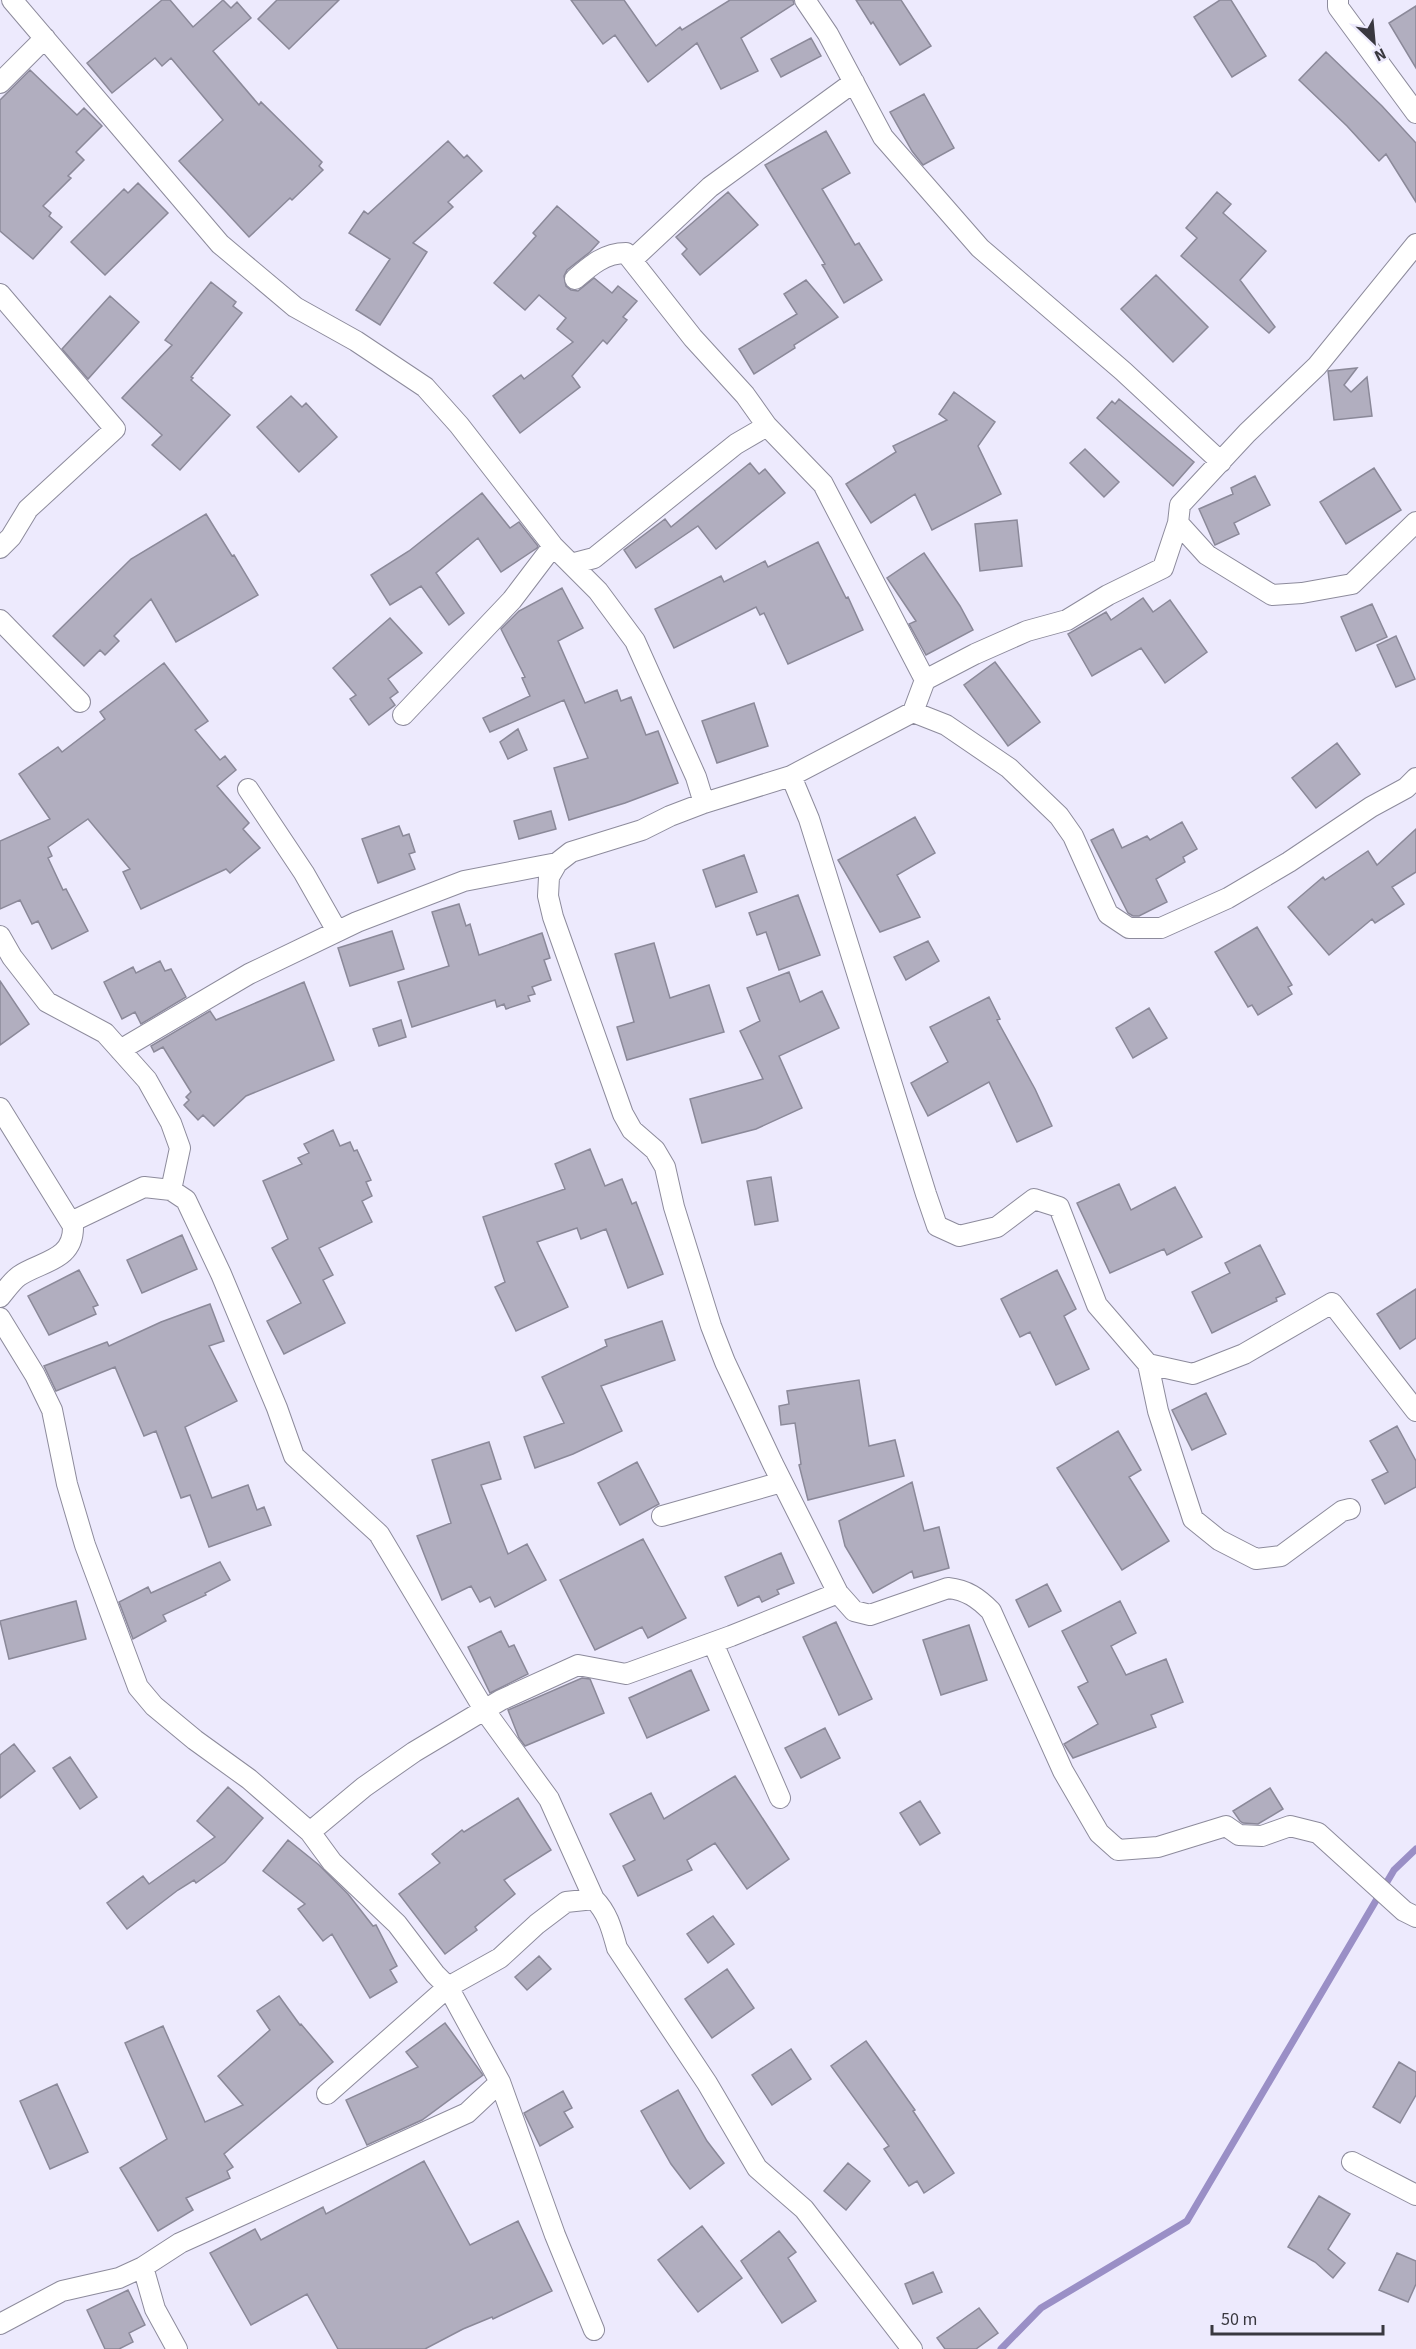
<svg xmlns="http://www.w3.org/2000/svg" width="1416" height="2349" font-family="'Source Sans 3',sans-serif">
<rect width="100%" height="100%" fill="#edeafd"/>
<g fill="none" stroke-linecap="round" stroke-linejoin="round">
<path stroke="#9a8fc6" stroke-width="7" d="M1001 2349 1041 2308 1187 2221 1394 1870 1416 1849"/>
</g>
<path fill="#b1aebf" stroke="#8b8999" stroke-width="1.5" d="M162 0H170L193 27 223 0 231 8 237 2 251 18 213 51 259 105 261 102 322 162 319 166 323 170 292 200 290 198 249 237 179 161 223 120 171 58 162 66 155 58 112 93 87 63Z
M277 0H339L289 49 258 19Z
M571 0H624L656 46 680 27 682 30 730 0H793L794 4 741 38 758 71 721 89 697 43 648 82 615 35 603 44Z
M856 0H901L931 46 900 65 873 22 871 24Z
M1220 0H1231L1266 56 1232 77 1194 17Z
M1416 6V68L1389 23Z
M811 38 821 56 781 77 771 59Z
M1326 52 1382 106 1416 143V202L1386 154 1379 161 1347 126 1299 80Z
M30 70 77 115 84 108 102 126 76 152 84 160 68 176 71 178 43 206 51 213 49 216 62 227 33 259 0 231V100Z
M924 94 954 148 923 165 912 151 890 112Z
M826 131 850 173 822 189 855 245 859 243 882 280 844 303 824 268 822 265 825 264 765 165Z
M448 141 464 158 467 155 482 171 448 202 453 207 413 243 427 252 380 325 356 310 390 259 349 233 364 211 368 214Z
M138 183 168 213 105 275 71 242 124 189 128 193Z
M728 192 758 225 700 275 682 254 687 249 676 237Z
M1217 192 1231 204 1223 213 1266 251 1240 280 1275 327 1269 333 1181 256 1197 238 1186 228Z
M557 206 599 242 590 252 567 270 564 276 566 286 571 290 578 291 594 278 612 293 618 286 637 301 623 317 627 320 607 344 603 340 572 376 580 387 520 433 493 396 521 375 524 379 573 342 557 329 566 318 539 295 525 310 494 283 536 236 533 233Z
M1156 275 1208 327 1173 362 1121 309Z
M806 280 838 317 794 345 795 348 754 374 739 349 797 314 784 294Z
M211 282 236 302 233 306 242 313 191 377 193 378 191 380 230 415 180 470 152 445 162 435 122 398 172 345 165 340Z
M110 296 139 322 88 379 62 349Z
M1357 368 1344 385 1351 392 1367 377 1372 416 1334 420 1328 371Z
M954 392 995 422 978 446 1001 494 932 530 915 494 871 523 846 484 896 452 893 446 947 420 939 414Z
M291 396 302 407 306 403 337 437 299 472 257 427Z
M1119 399 1194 462 1173 486 1097 418 1112 401 1115 404Z
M1085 449 1119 482 1104 497 1070 463Z
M750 463 759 474 765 469 785 493 716 549 698 526 636 568 624 550 665 519 671 527Z
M1374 468 1401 510 1346 544 1320 502Z
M1255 476 1270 505 1234 523 1239 534 1215 545 1199 509 1233 494 1231 488Z
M482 493 510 528 519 522 538 546 537 548 501 572 478 538 436 573 464 613 449 625 421 586 390 605 371 575 409 551Z
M206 514 232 556 234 555 258 595 176 642 151 599 114 636 119 641 105 655 100 650 84 666 53 636 131 559Z
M1017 520 1022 566 980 571 975 524Z
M818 542 846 598 848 597 863 630 788 664 764 613 760 615 756 607 674 648 655 609 721 576 724 582 765 561 768 567Z
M924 553 960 606 973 630 926 655 909 624 916 621 887 578Z
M562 588 583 628 558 641 585 703 617 690 621 701 631 697 646 735 658 731 678 783 625 803 569 820 554 768 588 758 564 700 490 732 483 718 530 696 522 678 525 677 501 629 519 611Z
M1143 598 1153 612 1170 600 1207 652 1165 683 1141 648 1092 676 1068 634 1106 612 1111 620Z
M1372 604 1387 637 1356 651 1341 617Z
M390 618 422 653 388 679 398 692 390 698 395 705 369 725 350 699 356 695 333 668Z
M1396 636 1415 679 1396 687 1377 645Z
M995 662 1040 722 1008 746 964 685Z
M164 663 208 721 195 730 220 760 225 756 236 770 217 786 249 823 243 829 260 848 230 873 226 869 141 909 123 872 130 869 88 819 48 847 52 856 48 858 63 890 66 889 88 931 52 949 38 921 32 924 20 900 0 909V841L50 819 19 774 58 747 62 752 105 719 100 712Z
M754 703 768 746 717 763 702 721Z
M518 729 527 750 508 759 500 742Z
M1337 743 1360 774 1316 808 1292 778Z
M551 811 556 829 519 839 514 821Z
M915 817 935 853 897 875 920 917 880 932 838 860Z
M1182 822 1197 849 1183 857 1185 862 1156 879 1167 902 1139 916H1133L1128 913 1091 840 1113 829 1122 848 1147 836 1150 840Z
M399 826 403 836 409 834 415 852 409 854 415 869 378 883 362 839Z
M1416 829V872L1392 887 1404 904 1375 923 1372 919 1329 955 1288 907 1323 877 1325 880 1368 851 1377 865Z
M744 855 757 892 716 907 703 870Z
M798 895 820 955 779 970 766 932 757 935 749 913Z
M459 904 466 926 470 924 479 955 542 933 550 958 544 960 551 980 532 987 535 994 528 996 530 1001 506 1009 504 1004 497 1007 495 1000 412 1027 398 982 449 966 432 912Z
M1257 927 1292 985 1288 987 1292 994 1258 1015 1252 1005 1248 1007 1215 952Z
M392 931 404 969 350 986 338 948Z
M928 941 939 961 906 980 894 957Z
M654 943 670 998 709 985 724 1032 627 1060 617 1027 634 1022 615 954Z
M160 961 165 971 171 969 186 997 141 1024 135 1012 122 1019 104 982 133 967 136 973Z
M789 972 800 1002 822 991 839 1028 779 1056 802 1108 756 1129 702 1143 690 1099 763 1079 740 1031 760 1021 747 988Z
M0 981 29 1024 0 1045Z
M304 982 334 1060 246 1096 214 1126 203 1115 198 1120 184 1105 189 1100 186 1097 191 1092 163 1047 154 1052 151 1046 210 1011 216 1020Z
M989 997 1000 1019 997 1020 1035 1089 1052 1126 1017 1142 989 1082 928 1116 911 1083 948 1062 930 1027Z
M1149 1008 1167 1038 1133 1058 1116 1028Z
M401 1020 406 1037 379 1046 373 1029Z
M333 1130 340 1146 350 1142 354 1151 357 1150 371 1180 366 1182 372 1196 362 1201 372 1222 319 1248 333 1275 323 1280 345 1323 284 1354 267 1321 301 1303 272 1248 288 1239 263 1181 302 1164 298 1158 309 1153 304 1144Z
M590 1149 605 1186 622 1179 632 1204 636 1202 663 1274 628 1288 606 1229 581 1239 577 1228 537 1242 568 1307 516 1331 495 1287 505 1282 483 1217 565 1189 555 1164Z
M771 1177 778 1221 755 1225 747 1181Z
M1119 1184 1131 1210 1175 1187 1202 1237 1167 1255 1164 1249 1110 1273 1077 1203Z
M182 1235 197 1269 142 1293 127 1260Z
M1260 1245 1285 1294 1276 1298 1277 1301 1212 1333 1192 1292 1230 1273 1225 1263Z
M79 1270 98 1305 93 1307 96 1314 49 1335 28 1296Z
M1057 1270 1076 1309 1064 1316 1089 1369 1056 1385 1030 1332 1020 1337 1001 1299Z
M1416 1289V1338L1400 1349 1377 1314Z
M210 1304 224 1341 209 1346 237 1401 185 1427 212 1498 248 1485 257 1510 264 1507 271 1525 209 1547 190 1495 181 1498 156 1431 144 1436 115 1367 56 1391 44 1366 107 1342 109 1346 161 1322Z
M662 1321 675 1360 601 1386 622 1431 573 1454 535 1468 524 1437 564 1423 542 1377 607 1346 605 1340Z
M859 1380 869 1446 895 1440 904 1476 808 1500 799 1465 801 1464 795 1423 781 1425 779 1406 789 1404 787 1391Z
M1206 1393 1226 1434 1192 1450 1172 1410Z
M1397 1426 1416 1461V1487L1385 1504 1372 1480 1388 1472 1370 1441Z
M1118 1431 1141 1470 1129 1477 1169 1541 1122 1570 1057 1468Z
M489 1442 501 1479 481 1485 508 1554 527 1544 546 1580 495 1607 490 1597 480 1602 471 1586 442 1600 417 1536 451 1523 432 1460Z
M637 1462 659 1504 620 1525 598 1483Z
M912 1482 924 1531 939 1527 949 1568 914 1578 912 1571 873 1593 845 1546 839 1521Z
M643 1539 686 1618 648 1638 642 1627 595 1650 560 1580Z
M781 1553 794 1583 777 1590 779 1594 762 1602 759 1596 738 1606 725 1577Z
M220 1562 230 1580 205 1593 206 1595 163 1615 166 1621 133 1639 119 1602 148 1587 151 1593Z
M1047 1584 1061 1611 1029 1627 1016 1600Z
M76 1601 86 1639 9 1659 0 1621Z
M1120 1601 1136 1633 1111 1646 1126 1675 1166 1659 1183 1702 1151 1715 1156 1727 1073 1758 1064 1744 1098 1724 1078 1687 1088 1682 1062 1631Z
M836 1622 872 1699 839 1715 803 1637Z
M969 1625 987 1680 941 1695 923 1640Z
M501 1631 509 1647 514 1645 528 1674 490 1693 468 1647Z
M691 1670 709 1710 647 1738 629 1698Z
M582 1678 590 1679 604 1713 525 1746 519 1738 508 1710Z
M825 1728 840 1758 801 1778 785 1748Z
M14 1744 35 1771 0 1798V1755Z
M70 1757 97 1797 80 1809 53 1768Z
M735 1776 789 1859 747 1889 715 1843 687 1860 692 1870 638 1896 623 1866 635 1860 610 1814 651 1793 664 1819Z
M228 1787 263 1818 225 1862 196 1883 194 1880 178 1890 127 1929 107 1903 143 1876 149 1884 215 1837 197 1821Z
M1270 1788 1283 1809 1258 1824 1243 1823 1240 1821 1233 1811Z
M518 1798 551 1850 504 1880 515 1894 475 1927 477 1930 445 1954 399 1894 440 1863 432 1854 462 1830 464 1832Z
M920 1801 940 1833 920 1845 900 1813Z
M288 1840 319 1865 348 1894 373 1926 376 1925 397 1966 390 1970 397 1982 370 1998 332 1934 323 1941 298 1909 305 1904 263 1871Z
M713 1916 734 1944 708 1963 687 1934Z
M539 1956 551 1969 527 1990 515 1977Z
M727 1969 754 2008 712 2038 685 1999Z
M279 1996 300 2025 301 2024 333 2062 224 2154 233 2167 227 2171 230 2178 186 2198 193 2210 158 2231 120 2168 167 2139 125 2043 163 2026 205 2122 243 2105 218 2076 270 2030 257 2011Z
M445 2023 483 2075 422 2120 367 2145 346 2100 418 2067 406 2052Z
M866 2041 915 2110 913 2111 954 2173 924 2193 917 2181 909 2186 884 2149 889 2146 831 2066Z
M791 2049 811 2079 772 2105 752 2075Z
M1399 2062 1416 2072V2095L1400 2123 1373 2107Z
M57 2084 88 2152 50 2169 20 2101Z
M678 2090 707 2141 724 2163 690 2189 671 2164 641 2111Z
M563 2091 572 2108 564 2112 573 2127 540 2146 524 2113Z
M424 2161 470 2245 518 2221 552 2291 493 2319 492 2317 463 2329 425 2349H338L307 2294 251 2325 210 2253 255 2229 261 2240 323 2207 326 2214Z
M848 2163 870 2181 846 2210 824 2191Z
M1319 2196 1350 2214 1328 2249 1345 2263 1333 2278 1315 2262 1288 2247Z
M702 2226 742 2278 698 2312 658 2260Z
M779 2231 796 2252 788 2258 816 2301 782 2323 741 2261Z
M1397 2253 1416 2261V2284L1408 2302 1379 2290Z
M933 2272 942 2292 913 2304 905 2284Z
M128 2290 145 2325 129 2333 133 2342 119 2349H105L87 2310Z
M979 2308 998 2333 976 2349H945L937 2338Z"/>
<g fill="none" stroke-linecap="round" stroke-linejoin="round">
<defs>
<path id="street" d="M12 0 220 244 295 307 356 341 425 387 459 425 553 546 598 591 635 641 696 777 704 803
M805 0 828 34 883 137 980 248 1123 371 1221 462
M1338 0V7L1416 113
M0 83 45 38
M1416 244 1317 366 1247 433 1180 505 1178 523 1163 568 1108 595 1067 620 1027 631 975 654 925 680 913 712 791 776 704 803 670 816 642 830 571 852 557 863 549 877 548 896 553 917 623 1114 632 1130 655 1150 665 1167 674 1207 711 1326 725 1362 773 1464 838 1593 854 1611 870 1615 948 1588C967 1590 978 1598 991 1611L1063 1771 1099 1833 1118 1850 1158 1847 1226 1826 1239 1835 1262 1836 1290 1826 1318 1833 1404 1911 1416 1917
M632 260 710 187 854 82
M575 279C591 265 605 253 626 253L693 338 745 395 767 426 823 484 925 680
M0 294 115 429 28 509 11 537 0 548
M1178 523 1207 555 1272 595 1302 593 1352 584 1416 522
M571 564 594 558 736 444 767 426
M0 620 80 702
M913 712 946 725 1009 768 1059 816 1073 836 1108 914 1129 928H1161L1228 898 1289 862 1371 807 1406 788 1416 778
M403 715 512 600 553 546
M791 776 809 819 926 1194 937 1226 959 1236 997 1227 1034 1199 1059 1207 1097 1305 1148 1364 1193 1374 1244 1354 1332 1303 1416 1411
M248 789 304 873 337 931
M0 936 12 957 47 1002 105 1033 147 1080 171 1123 180 1148 171 1190
M120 1050 249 974 357 922 464 881 557 863
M0 1108 73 1226C74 1261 41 1261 19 1276 12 1281 6 1290 0 1297
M71 1222 144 1187 171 1190 186 1200 221 1274 277 1408 294 1456 379 1534 485 1711 549 1799 594 1899C608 1913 612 1930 617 1948L707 2083 757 2168 804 2209 912 2349
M0 1318 35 1375 52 1410 67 1484 85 1545 138 1687 154 1706 195 1740 249 1779 310 1832 332 1862 397 1924 435 1974 448 1987 500 2082 467 2113 180 2243 143 2267 119 2278 62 2291 0 2324
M1148 1364 1158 1411 1193 1519 1219 1540 1256 1559 1281 1556 1342 1511 1350 1509
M662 1516 782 1482
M713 1643 780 1798
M310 1832 364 1787 414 1752 501 1700 578 1665 626 1674 731 1636 838 1593
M500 2082 555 2235 594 2330
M327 2094 448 1987 500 1958 537 1924 566 1902 594 1899
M1352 2162 1416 2195
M143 2267 155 2309 177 2349"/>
</defs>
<use href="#street" stroke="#8d8b9c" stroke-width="22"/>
<use href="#street" stroke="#fff" stroke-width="20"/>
</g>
<g transform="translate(1374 42) rotate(154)" stroke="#edeafd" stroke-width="4.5" paint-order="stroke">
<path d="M0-4.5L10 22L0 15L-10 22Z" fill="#39383f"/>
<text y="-9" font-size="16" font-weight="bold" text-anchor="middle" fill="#39383f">N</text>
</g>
<path d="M1212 2325v9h171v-9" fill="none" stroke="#39383f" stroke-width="3"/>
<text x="1221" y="2325" font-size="18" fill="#39383f" stroke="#edeafd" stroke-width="4.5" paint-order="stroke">50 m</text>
</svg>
